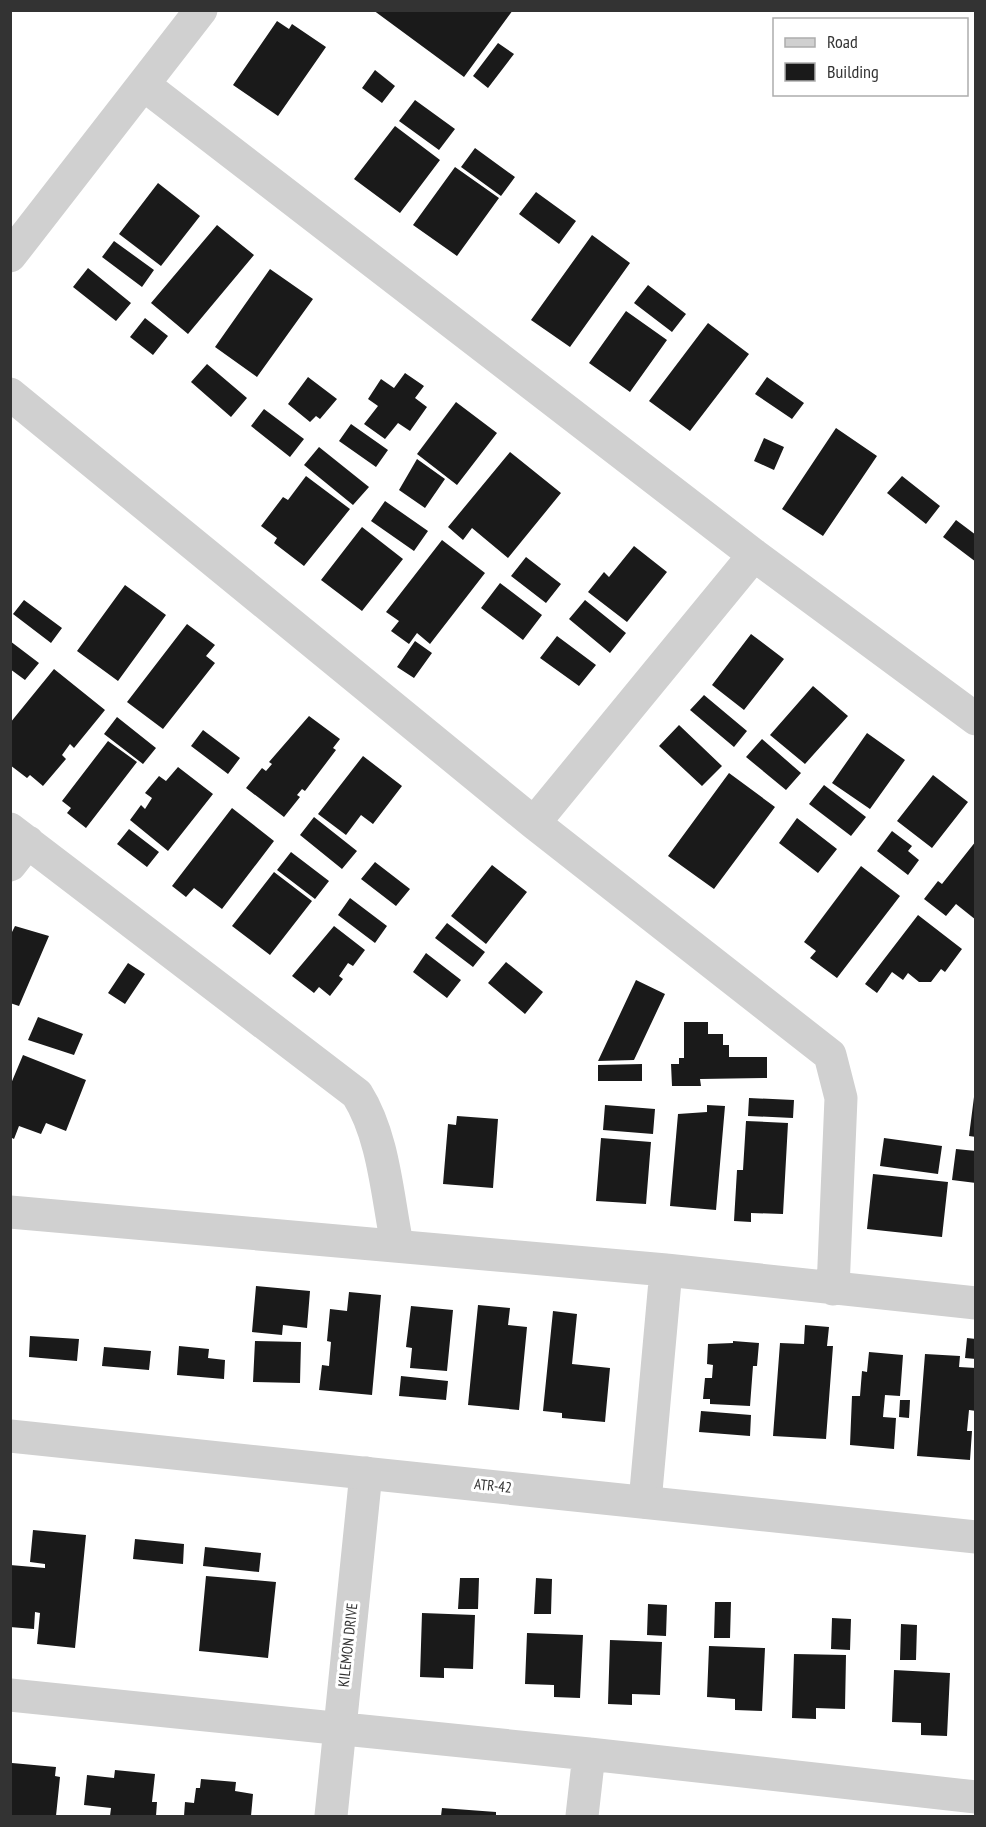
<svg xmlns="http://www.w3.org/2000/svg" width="986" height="1827" font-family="'PT Sans Narrow',sans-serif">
<rect width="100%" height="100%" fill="#fff"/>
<path fill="#1a1a1a" d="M373 10H513L464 77Z
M277 21 289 29 292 24 326 47 278 116 233 85Z
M498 43 514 54 488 88 473 76Z
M375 70 395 86 382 103 362 88Z
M415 100 455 129 439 150 399 121Z
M395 126 440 160 400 213 354 179Z
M475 148 515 177 501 196 461 167Z
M455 167 499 198 457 256 413 225Z
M158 183 200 216 161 266 119 234Z
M536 192 576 221 559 244 519 214Z
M217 225 254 255 188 334 151 303Z
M592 235 630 263 570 347 531 320Z
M114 241 154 270 142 287 102 257Z
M88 268 131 303 116 321 73 287Z
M270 269 313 299 257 377 215 347Z
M648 285 686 314 672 332 634 303Z
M626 311 667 340 630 392 589 363Z
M145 318 168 336 153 355 130 337Z
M708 323 749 354 690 431 649 401Z
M207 364 247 398 231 417 191 382Z
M405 373 424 386 415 398 427 407 410 431 398 423 385 439 364 424 378 406 368 399 381 379 394 388Z
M308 377 337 399 320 419 316 416 310 422 288 404Z
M767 377 804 403 792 419 755 394Z
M456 402 497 433 457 485 417 454Z
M264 409 304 439 290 457 251 426Z
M351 424 388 450 376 467 339 441Z
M836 428 877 456 823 536 782 509Z
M764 438 784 447 774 470 754 461Z
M319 447 369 487 353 505 304 465Z
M510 452 561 493 508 558 472 528 463 540 448 527Z
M417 459 445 479 425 508 399 490Z
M306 476 350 509 304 566 274 543 277 538 261 526 283 497 288 500Z
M902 476 940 506 926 524 887 493Z
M385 501 428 531 414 551 371 521Z
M956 520 976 535V562L943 537Z
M362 527 403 559 362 611 321 580Z
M442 540 485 573 430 644 417 633 409 644 391 631 399 621 386 612Z
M634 546 667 572 627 622 588 592 604 572 609 577Z
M526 557 561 584 546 603 511 576Z
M500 583 542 615 523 640 481 608Z
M125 585 166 615 118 681 77 651Z
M24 600 62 628 51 643 13 614Z
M585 600 626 633 610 653 569 619Z
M187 624 215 645 206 656 215 663 163 729 127 702Z
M751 634 784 659 744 710 712 685Z
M557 636 596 665 579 686 540 658Z
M10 641 39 663 25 680 10 669Z
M415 641 432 653 414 678 397 667Z
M54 669 105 710 74 748 70 744 62 755 66 759 43 786 30 775 27 778 10 765V723Z
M813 686 848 716 805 764 770 735Z
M704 695 747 731 734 747 690 710Z
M309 716 340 739 333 748 336 750 305 791 302 789 297 795 300 797 284 817 246 788 262 768 266 771 272 764 269 762Z
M117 717 156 748 143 764 104 734Z
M679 725 722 766 702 786 659 746Z
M203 730 240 758 228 774 191 746Z
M867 733 905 760 870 809 832 783Z
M762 739 801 773 786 790 746 757Z
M108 741 137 762 86 828 67 813 71 808 62 801Z
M363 756 402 786 373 824 361 815 346 835 318 814Z
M178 767 213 794 168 851 130 820 141 805 145 809 152 798 145 793 159 776 166 781Z
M729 773 775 807 714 889 668 856Z
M933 775 968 802 932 848 897 821Z
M824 785 866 817 851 836 809 804Z
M232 808 274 841 222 909 194 888 186 897 172 886Z
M314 817 357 851 342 869 300 835Z
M797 818 837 849 818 873 779 843Z
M129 829 159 852 147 867 117 844Z
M892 831 912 846 908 851 919 860 908 875 877 851Z
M976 841V920L956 904 946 916 924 899 938 881 942 884Z
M291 852 329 881 315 899 277 870Z
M375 862 410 889 396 906 361 879Z
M492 865 527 892 486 944 451 916Z
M861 866 900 896 837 978 810 958 816 951 804 942Z
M274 872 312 901 270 955 232 926Z
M350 898 387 926 375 943 338 915Z
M918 915 962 949 945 972 941 969 931 982H919L908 973 903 980 892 972 877 993 865 984Z
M447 923 485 952 473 967 435 938Z
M15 926 49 936 19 1006 10 1003V936Z
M334 926 365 950 353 966 348 963 339 976 343 979 330 996 319 987 314 993 292 976Z
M426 953 461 980 447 998 413 972Z
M506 962 543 992 525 1014 488 983Z
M128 963 145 974 125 1004 108 993Z
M636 980 665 994 634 1060 598 1061Z
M38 1017 83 1034 74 1055 28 1040Z
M684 1022H708V1034H723V1045H729V1057H767V1078L700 1079 701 1086H672L671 1064H679V1058H684Z
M23 1055 86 1080 66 1131 46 1123 41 1134 19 1126 14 1139 10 1137V1086Z
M642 1064V1081H598V1065Z
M974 1097H976V1137L969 1136Z
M749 1098 794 1100 793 1118 748 1116Z
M605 1105 655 1109 653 1134 603 1130Z
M707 1105 725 1106 716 1210 670 1206 678 1114 707 1112Z
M457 1116 498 1119 493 1188 443 1184 448 1124 456 1125Z
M746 1121 788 1123 783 1214 751 1213V1222L734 1221 737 1170H743Z
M601 1138 651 1142 646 1204 596 1201Z
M884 1138 942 1146 938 1174 880 1166Z
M956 1149 976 1151V1183L952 1180Z
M873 1174 948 1182 942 1237 867 1229Z
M256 1286 310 1291 307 1328 283 1325 282 1335 252 1332Z
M349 1292 381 1295 372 1395 319 1390 322 1365 329 1366 331 1342 327 1341 330 1309 347 1311Z
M478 1305 510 1308 508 1325 527 1327 519 1410 468 1405Z
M411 1306 453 1310 447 1371 410 1368 412 1348 406 1347Z
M553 1311 577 1314 572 1364 610 1368 605 1422 562 1418V1413L543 1411Z
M805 1325 829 1327 827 1346H833L826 1439 773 1436 780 1343 804 1344Z
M30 1336 79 1339 77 1361 29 1357Z
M967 1338 976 1339V1359L965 1358Z
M255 1341 301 1342 300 1383 253 1382Z
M733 1341 759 1343 757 1366H753L750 1406 710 1404V1399H703L705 1378H712L713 1365 707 1364 708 1344 733 1343Z
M179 1346 209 1349 208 1358 225 1360 224 1379 177 1375Z
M104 1347 151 1351 149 1370 102 1366Z
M869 1352 903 1355 900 1396 885 1395 883 1417 896 1418 894 1449 850 1445 852 1396H860L862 1371 867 1372Z
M925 1354 960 1356 959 1367 976 1368V1411L969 1410 967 1431H972L970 1460 917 1456Z
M401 1376 448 1381 446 1400 399 1396Z
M900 1400H910L909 1418 899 1417Z
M701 1411 751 1415 750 1436 699 1432Z
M33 1530 86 1535 75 1648 37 1644 40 1613 35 1612 34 1629 10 1627V1565L45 1568V1564L30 1562Z
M135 1539 184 1544 183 1564 133 1559Z
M205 1547 261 1553 259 1572 203 1566Z
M206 1576 276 1582 268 1658 199 1651Z
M460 1578H479L478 1609H458Z
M536 1578 552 1579 551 1614H534Z
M715 1602H731L730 1638H714Z
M648 1604 667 1605 666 1636 647 1635Z
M422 1613 475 1615 473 1669 444 1668V1678L420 1677Z
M832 1618 851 1619 850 1650 831 1649Z
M901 1624 917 1625 916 1660H900Z
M527 1633 583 1635 580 1698 554 1697V1685L525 1684Z
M610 1640 662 1642 660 1695 632 1694V1705L608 1704Z
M709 1646 765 1648 762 1711 735 1710V1699L707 1697Z
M794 1654 846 1655 845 1709 816 1708V1719L792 1718Z
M894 1670 950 1673 947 1736 921 1735V1723L892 1722Z
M12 1763 56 1767 55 1776 60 1777 56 1816H10Z
M115 1770 155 1774 152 1802H157L156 1816H110L111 1808 84 1805 87 1775 114 1778Z
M201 1779 236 1782 235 1791 253 1794 251 1816H184L185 1802 194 1803 196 1788H200Z
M442 1808 496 1812V1816H441Z"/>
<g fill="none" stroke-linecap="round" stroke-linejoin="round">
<path stroke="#d0d0d0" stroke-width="33" d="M144 85 754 555 976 719
M10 256 201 10
M10 394 534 823 830 1055 841 1098 833 1289
M534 823 754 555
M10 829 357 1094C384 1137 387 1195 397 1244
M10 865 28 842
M10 1212 666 1270 976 1303
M645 1502 666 1270
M10 1695 589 1754 976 1797
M331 1816 366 1473
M582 1816 589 1754"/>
<path stroke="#d0d0d0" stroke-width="33" d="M10 1436 976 1537"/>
</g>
<g text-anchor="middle" stroke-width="6" stroke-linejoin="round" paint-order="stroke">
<g font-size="15" fill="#333" stroke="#fff">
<text transform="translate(493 1486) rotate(6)" y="5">ATR-42</text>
<text transform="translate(348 1645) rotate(-84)" y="5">KILEMON DRIVE</text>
</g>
</g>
<rect width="986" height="1827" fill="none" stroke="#333333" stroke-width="24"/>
<rect x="773" y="18" width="195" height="78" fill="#ffffff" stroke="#adadad" stroke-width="1.5"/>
<rect x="785" y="38" width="30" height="9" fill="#d0d0d0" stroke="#adadad" stroke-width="1.5"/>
<text x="827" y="48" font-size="18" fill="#333333">Road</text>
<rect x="785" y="63" width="30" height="18" fill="#1a1a1a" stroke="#adadad" stroke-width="1.5"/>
<text x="827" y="78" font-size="18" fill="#333333">Building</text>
</svg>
